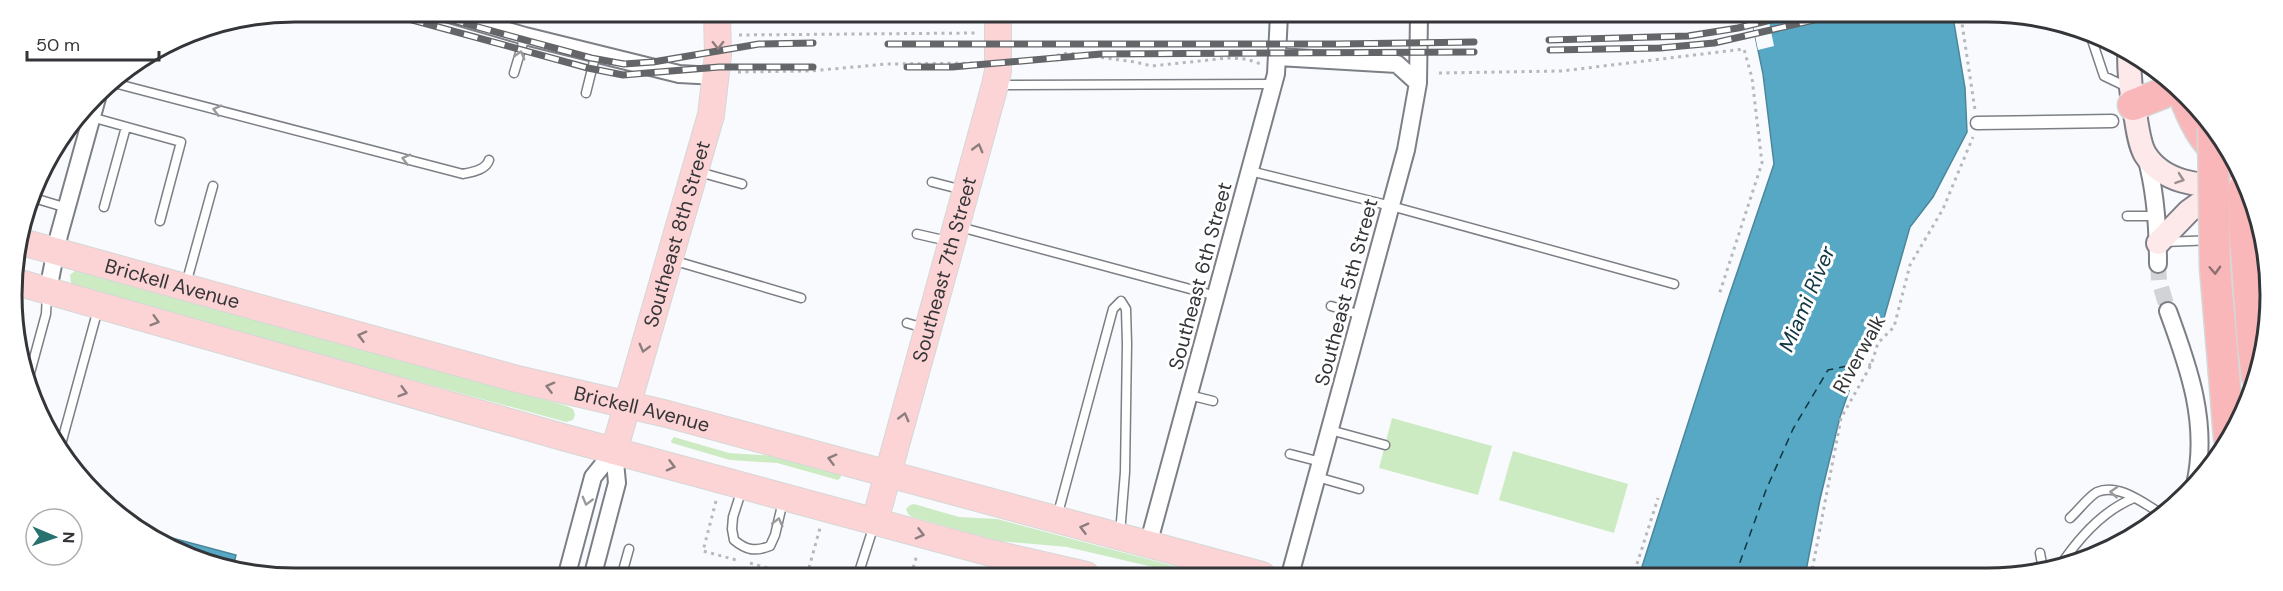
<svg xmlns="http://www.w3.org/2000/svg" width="2283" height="591" font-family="'DM Sans',sans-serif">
<rect width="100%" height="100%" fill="#f8fafe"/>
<path fill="#cdebc2" d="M77 269H85L567 406 573 409 575 415 573 420 566 422 77 288 71 283 70 275Z
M1392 418 1492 446 1478 495 1379 468Z
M674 437 729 453 776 456 840 474 841 477 838 480 777 463 730 460 672 443 671 441Z
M1513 451 1628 484 1614 533 1499 500Z
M914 504 959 517 997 519 1207 575H1187L1067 547 999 541 912 517 908 514 906 509 910 505Z"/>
<path fill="#56a8c4" stroke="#4c869a" stroke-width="1.5" d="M1751 16 1953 17 1965 88 1967 132 1933 197 1910 227 1882 325 1870 330 1840 417 1820 499 1805 576H1639L1725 308 1774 164 1763 74Z
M172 538 236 555 232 571 170 547Z"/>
<path fill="#f8fafe" d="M1751 16 1768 17 1774 46 1758 50Z"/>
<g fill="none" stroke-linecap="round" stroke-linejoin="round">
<path stroke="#0f3642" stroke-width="1.5" stroke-dasharray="8 6" stroke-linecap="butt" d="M1735 576 1766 490 1793 429 1828 370 1861 363"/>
<path stroke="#d1d3d6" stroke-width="16" stroke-dasharray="16 8" stroke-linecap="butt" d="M2158 264 2159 280 2168 311"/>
<defs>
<path id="service" d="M2091 37 2104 76 2129 88
M514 73 525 36
M110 82 463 174C472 172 486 170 489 160
M999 85 1273 84
M586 93 596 53
M91 117 181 142 160 221
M1250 171 1391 206 1674 284
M699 172 742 184
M932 182 963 190
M34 198 67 208
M104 207 126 127
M2127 216H2156
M960 227 1216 296
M917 234 948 241
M2164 242 2265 238
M672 260 801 298
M186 284 213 186
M1331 306 1361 315
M907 323 924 328
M27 384 46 314 47 294
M1189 395 1213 401
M1330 430 1385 445
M60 448 98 309
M1290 454 1321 462
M1317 477 1359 489
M742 489 733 517 732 529 734 540C746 550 755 552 770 546L775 535 783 501
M1057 517 1113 309 1121 301 1126 309 1127 344 1125 472 1120 534
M2070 518C2078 511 2088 497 2097 492 2120 483 2144 504 2162 514
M2040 553 2043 569 2046 570
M2060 566C2078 539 2104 510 2134 498
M860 569 874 525
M622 574 629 549"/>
<path id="pedestrian" d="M1977 123 2112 121"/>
<path id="minor" d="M442 12 525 36 679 74 716 76
M1278 57 1397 64 1418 83
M2146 157C2156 192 2158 228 2158 264
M48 290 59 235 97 98
M2168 311C2189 368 2209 424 2195 485
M1148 545 1276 74 1279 15
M567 574 593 477 614 451
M593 574 617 483 614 451
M1290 575 1406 150 1418 83 1419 15"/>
<path id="secondary" d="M2129 53C2129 73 2131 94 2135 113 2137 125 2139 144 2145 154 2163 183 2199 186 2229 186
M2158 243 2189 211 2223 187"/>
<g id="primary">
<path id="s1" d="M22 242 521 380 667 414 1262 575"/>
<path d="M13 281 566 438 991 553 1086 575"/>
<path id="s2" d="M614 451 711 115 718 55 717 13"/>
<path id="s3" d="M875 521 995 85 998 71V14"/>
</g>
<path id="motorway" d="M2186 101C2196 126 2208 150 2234 163
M2133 105 2161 94 2171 86
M2253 346 2257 377
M2224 374 2229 438"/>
</defs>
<use href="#service" stroke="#7c7f85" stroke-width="11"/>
<use href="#pedestrian" stroke="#7c7f85" stroke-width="15"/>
<use href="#minor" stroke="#7c7f85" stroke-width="20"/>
<use href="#secondary" stroke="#7c7f85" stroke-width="26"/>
<use href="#primary" stroke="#d6d7d7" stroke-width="28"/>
<use href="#motorway" stroke="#d6d7d7" stroke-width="33"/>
<path stroke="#b6b8bc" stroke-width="3" stroke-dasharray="3 4.5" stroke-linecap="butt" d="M1961 17 1975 110
M739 35 978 33
M1020 63 1068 53 1135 62 1152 66 1228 58 1246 59 1261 64
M738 72 810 71 887 64 978 63
M1439 73 1562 71 1744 49 1752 78 1762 163 1719 295
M1861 363 1871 365
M716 501 703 551 740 561
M750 563 791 575
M807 575 820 528
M911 575 917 555
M1628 576 1637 564 1658 498
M1811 576 1841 418 1871 365 1878 343 1894 327 1910 265 1943 209 1973 137"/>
<use href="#service" stroke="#fff" stroke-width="8"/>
<use href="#pedestrian" stroke="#fff" stroke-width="12"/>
<use href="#minor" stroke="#fff" stroke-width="16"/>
<use href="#secondary" stroke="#fee9ea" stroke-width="22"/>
<use href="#primary" stroke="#fcd4d5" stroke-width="26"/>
<use href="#motorway" stroke="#fab7b9" stroke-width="30"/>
<defs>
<path id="rail" d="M383 12 588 68 623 75 719 67H813
M423 12 591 58 624 64 653 62 759 44 813 43
M1549 40 1688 36 1738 28 1784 17
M888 44H1338L1474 42
M1550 50 1660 48 1714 43 1827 17
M907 67H952L1101 54 1474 52"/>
</defs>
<use href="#rail" stroke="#636568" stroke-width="7"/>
<use href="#rail" stroke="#fff" stroke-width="4.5" stroke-dasharray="14" stroke-linecap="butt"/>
<defs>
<path id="motorway-bridge" d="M2213 128 2215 267 2224 374
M2244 188 2245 236 2253 346"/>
</defs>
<use href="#motorway-bridge" stroke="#d6d7d7" stroke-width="33" stroke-linecap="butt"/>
<use href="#motorway-bridge" stroke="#fab7b9" stroke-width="30"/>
</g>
<defs><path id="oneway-chevron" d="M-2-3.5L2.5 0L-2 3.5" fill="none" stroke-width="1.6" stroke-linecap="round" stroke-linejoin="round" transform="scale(1.5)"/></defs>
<g stroke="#8e7d7f">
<use href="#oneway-chevron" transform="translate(718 45) rotate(89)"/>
<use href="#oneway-chevron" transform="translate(978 148) rotate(-75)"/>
<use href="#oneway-chevron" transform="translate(155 321) rotate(16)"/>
<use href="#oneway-chevron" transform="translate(362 336) rotate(-165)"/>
<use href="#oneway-chevron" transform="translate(644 348) rotate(105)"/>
<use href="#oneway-chevron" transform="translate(550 387) rotate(-166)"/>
<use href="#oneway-chevron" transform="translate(403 392) rotate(16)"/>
<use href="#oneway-chevron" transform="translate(904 417) rotate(-75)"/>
<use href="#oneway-chevron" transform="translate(832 459) rotate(-165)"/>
<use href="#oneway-chevron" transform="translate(671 466) rotate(15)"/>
<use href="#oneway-chevron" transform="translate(1084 528) rotate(-165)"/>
<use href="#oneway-chevron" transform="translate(920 534) rotate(15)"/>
</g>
<g stroke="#9a9a9c">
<use href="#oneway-chevron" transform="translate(520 55) rotate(-74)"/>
<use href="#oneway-chevron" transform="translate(217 110) rotate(-165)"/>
<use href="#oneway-chevron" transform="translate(406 159) rotate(-166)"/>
<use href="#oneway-chevron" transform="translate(2114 492) rotate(-176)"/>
<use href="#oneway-chevron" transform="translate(587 501) rotate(105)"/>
<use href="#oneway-chevron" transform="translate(778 522) rotate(-76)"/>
</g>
<use stroke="#998f91" href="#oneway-chevron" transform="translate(2180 179) rotate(19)"/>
<use stroke="#8d7072" href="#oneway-chevron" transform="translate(2215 270) rotate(87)"/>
<g text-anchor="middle" stroke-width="6" stroke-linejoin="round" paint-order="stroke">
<g font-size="20" fill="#343538" stroke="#fff">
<text dy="7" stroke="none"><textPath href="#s2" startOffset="226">Southeast 8th Street</textPath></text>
<text dy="7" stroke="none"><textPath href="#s3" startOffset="261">Southeast 7th Street</textPath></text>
<text transform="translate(1200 276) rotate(-75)" y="7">Southeast 6th Street</text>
<text dy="7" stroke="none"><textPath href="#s1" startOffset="156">Brickell Avenue</textPath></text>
<text transform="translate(1346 292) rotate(-75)" y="7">Southeast 5th Street</text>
<text transform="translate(1859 354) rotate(-61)" y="7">Riverwalk</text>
<text dy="7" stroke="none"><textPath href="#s1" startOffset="642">Brickell Avenue</textPath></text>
</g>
<g font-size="21" font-style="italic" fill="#0f3642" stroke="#fff">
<text transform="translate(1807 299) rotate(-67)" y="7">Miami River</text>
</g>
</g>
<path d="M0 0H2283V591H0ZM295 22H1987A273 273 0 0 1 2260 295V295A273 273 0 0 1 1987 568H295A273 273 0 0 1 22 295V295A273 273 0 0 1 295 22Z" fill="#fff" fill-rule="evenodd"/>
<path fill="none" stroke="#343538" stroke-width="3" d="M295 22H1987A273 273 0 0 1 2260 295V295A273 273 0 0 1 1987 568H295A273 273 0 0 1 22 295V295A273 273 0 0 1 295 22Z"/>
<g transform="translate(54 537) rotate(92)"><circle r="28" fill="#ffffff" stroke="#aeaeaf" stroke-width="1.5"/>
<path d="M0-4.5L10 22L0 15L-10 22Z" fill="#27716e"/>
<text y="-9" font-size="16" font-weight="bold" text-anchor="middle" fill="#343538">N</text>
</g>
<path d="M27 51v9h132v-9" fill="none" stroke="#343538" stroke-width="3"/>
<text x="36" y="51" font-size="18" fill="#343538" stroke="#ffffff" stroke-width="4.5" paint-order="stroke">50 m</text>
</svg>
